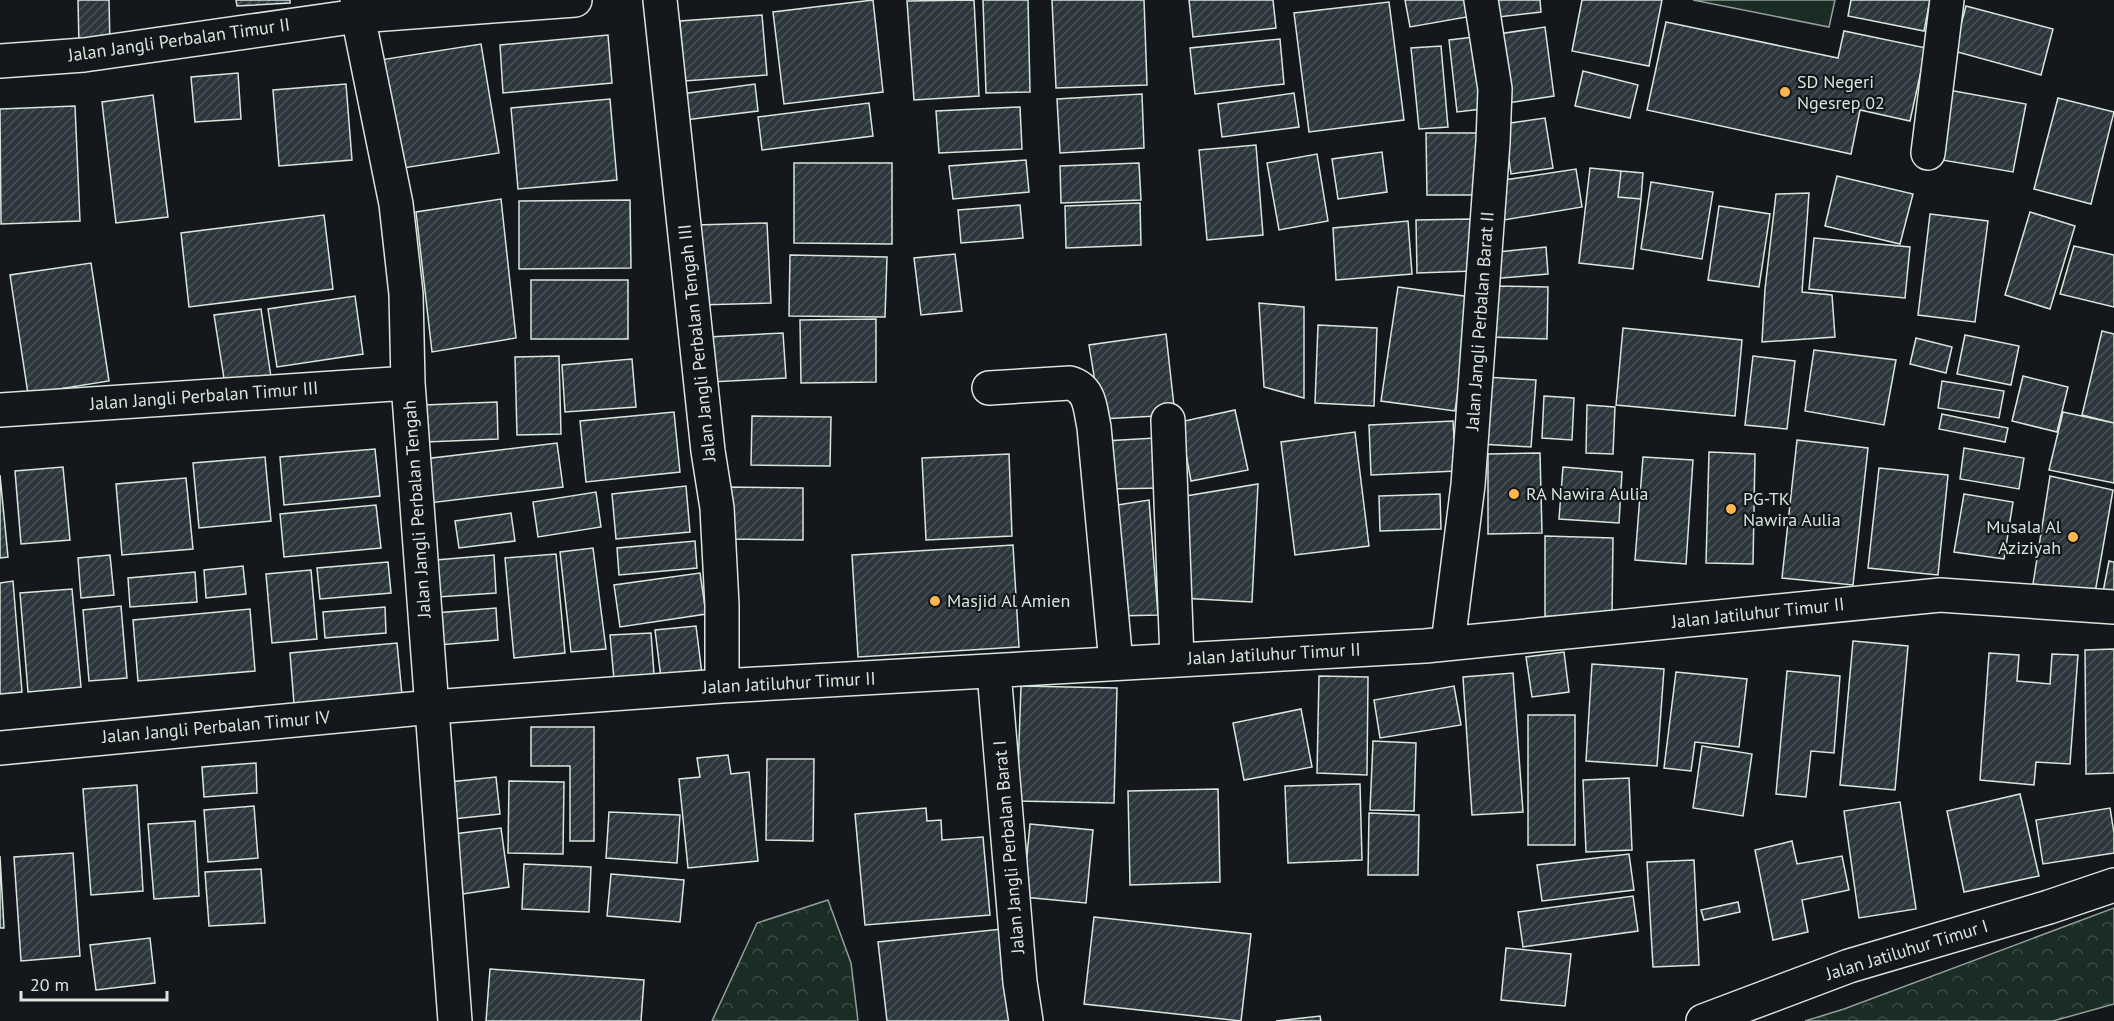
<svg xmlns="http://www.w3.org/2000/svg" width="2114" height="1021" font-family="'PT Sans',sans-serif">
<defs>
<pattern id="forest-crowns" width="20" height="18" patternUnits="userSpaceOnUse" patternTransform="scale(1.5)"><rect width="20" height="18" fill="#1a2d24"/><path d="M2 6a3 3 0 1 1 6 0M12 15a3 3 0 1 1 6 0" fill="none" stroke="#3b4b43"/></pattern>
<pattern id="building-hatch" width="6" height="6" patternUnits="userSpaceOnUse" patternTransform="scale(1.5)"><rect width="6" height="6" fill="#2c363c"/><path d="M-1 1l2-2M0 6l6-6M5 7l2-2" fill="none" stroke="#4a5358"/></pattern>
</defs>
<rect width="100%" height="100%" fill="#14181c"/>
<path fill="url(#forest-crowns)" stroke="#939e99" stroke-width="1.5" d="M828 900 851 963 858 1021H712L757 923Z
M2114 908V1004L2053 1021H1805L1844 1009Z"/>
<path fill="#1a2d24" stroke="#939e99" stroke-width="1.5" d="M1693 0H1835L1829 27Z"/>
<path fill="url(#building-hatch)" stroke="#d8e6dc" stroke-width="1.5" d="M78 0H109L110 45 79 46Z
M236 0H290V3L237 6Z
M873 0 883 92 784 104 773 12Z
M974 0 979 96 914 100 907 1Z
M983 0H1028L1030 92 986 93Z
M1052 0H1144L1147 85 1056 88Z
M1189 0H1273L1276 28 1193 37Z
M1405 0H1475L1478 15 1410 27Z
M1488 0H1540L1541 12 1490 18Z
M1582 0H1662L1649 66 1572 51Z
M1851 0H1930L1924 31 1848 16Z
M1389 2 1404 120 1309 132 1294 13Z
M1966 6 2053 29 2041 75 1954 51Z
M762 15 767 75 684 81 680 21Z
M1666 22 1838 58 1844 31 1926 48 1910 121 1860 110 1851 154 1647 110Z
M1545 27 1554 96 1501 104 1492 35Z
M608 35 612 83 503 93 500 45Z
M1482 36 1490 108 1457 112 1449 40Z
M1280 39 1284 84 1195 94 1190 48Z
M481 44 499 153 397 169 380 60Z
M1441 46 1448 127 1419 129 1411 48Z
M1583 71 1638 85 1630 118 1575 106Z
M238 73 241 119 195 122 191 77Z
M346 84 352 160 279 166 273 90Z
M755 84 758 111 677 121 674 95Z
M1943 89 2026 104 2013 172 1930 158Z
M1294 93 1299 127 1222 137 1218 104Z
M1142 94 1144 148 1060 153 1057 99Z
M153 95 168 217 116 223 102 102Z
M2058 98 2114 112 2091 204 2034 189Z
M610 99 617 180 518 189 511 108Z
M869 103 873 136 762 150 758 117Z
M75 106 80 221 1 224 0 109Z
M1020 107 1022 149 939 153 936 111Z
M1545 118 1553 168 1511 174 1504 124Z
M1426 133H1481L1482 195H1427Z
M1256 145 1263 235 1207 240 1199 150Z
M1382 152 1387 192 1338 199 1332 159Z
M1317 154 1328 221 1279 230 1267 163Z
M1026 160 1029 192 953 199 949 166Z
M794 163H892V244L794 243Z
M1139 163 1141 200 1061 203 1060 166Z
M1590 168 1621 171 1618 197 1641 199 1633 269 1579 263Z
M1576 169 1582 207 1504 220 1498 181Z
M1621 171 1643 173 1641 199 1618 197Z
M1837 176 1913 194 1900 244 1825 226Z
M1651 182 1713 192 1702 259 1641 249Z
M1809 193 1802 292 1832 295 1835 337 1762 342 1765 289 1776 194Z
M501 199 516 338 432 352 416 212Z
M630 200 631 268 519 269V201Z
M1140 203 1141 245 1066 248 1065 206Z
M1020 205 1023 238 961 243 958 210Z
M1719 206 1770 214 1759 287 1708 280Z
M2030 212 2075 226 2050 309 2005 295Z
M1930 214 1988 221 1975 322 1918 315Z
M324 215 333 289 189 307 181 233Z
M1472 219 1473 271 1417 273 1416 220Z
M1408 221 1412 274 1336 280 1333 228Z
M767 223 771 303 698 305 696 225Z
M1814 238 1910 247 1905 298 1809 289Z
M2074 246 2114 255V307L2060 294Z
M1546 247 1548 274 1490 279 1489 253Z
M955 254 962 311 921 315 914 258Z
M790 255 887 257 885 317 789 316Z
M91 263 109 381 28 394 10 275Z
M531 280H628V339H531Z
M1490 286 1548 287 1547 339 1489 337Z
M1398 287 1471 297 1455 411 1381 401Z
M355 296 363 354 277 367 268 309Z
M1259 303 1304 307V398L1264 387Z
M261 309 272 384 226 391 214 315Z
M876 319V382L801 383 800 320Z
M1318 325 1377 328 1374 406 1315 403Z
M1623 328 1742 340 1735 416 1616 405Z
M2102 331 2114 334V423L2082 415Z
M783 333 786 378 710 382 708 337Z
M1166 334 1175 415 1101 419 1089 345Z
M1965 335 2019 346 2011 385 1957 374Z
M1916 338 1952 347 1946 373 1910 364Z
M1814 350 1896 360 1884 425 1805 411Z
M559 356 561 434 517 435 515 357Z
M1753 356 1795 361 1787 429 1745 425Z
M632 359 636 407 565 412 562 365Z
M2023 376 2068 387 2057 432 2012 421Z
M1485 377 1536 380 1531 447 1480 444Z
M1942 381 2004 391 1999 418 1938 408Z
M1544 396 1574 398 1572 440 1542 438Z
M497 402 498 439 426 442 424 405Z
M1587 405 1615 407 1613 454 1586 453Z
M1235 410 1248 470 1191 481 1180 422Z
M674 412 680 472 586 482 580 421Z
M2063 412 2114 423V483L2049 470Z
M1942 414 2008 428 2005 442 1939 429Z
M752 416 831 417 830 466 751 465Z
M1453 421 1456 471 1371 475 1369 425Z
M1355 432 1369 546 1295 555 1281 442Z
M1155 438 1161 488 1106 489 1104 441Z
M1797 440 1868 448 1853 585 1782 578Z
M557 443 563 487 429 503 424 459Z
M1964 448 2024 458 2019 489 1960 479Z
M375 449 380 496 284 505 280 457Z
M1709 452 1755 454 1753 564 1706 563Z
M1540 453 1542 533 1488 534V454Z
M1009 454 1012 536 926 540 922 458Z
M265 457 271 521 199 528 193 463Z
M1643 457 1693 460 1686 564 1635 560Z
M63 467 70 540 21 544 15 471Z
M1563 467 1622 472 1619 523 1559 519Z
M1879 468 1948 475 1938 575 1868 568Z
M0 475 8 557 0 558Z
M2050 476 2113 490 2095 593 2033 584Z
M186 478 193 549 122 555 116 484Z
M1258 484 1252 602 1180 598V497Z
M686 486 690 532 616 539 612 494Z
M726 487 803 488V540L726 539Z
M596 492 601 527 538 537 533 502Z
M1440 494 1441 529 1380 531 1379 496Z
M1964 494 2013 502 2004 559 1954 552Z
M1149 500 1158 615 1117 616 1105 507Z
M376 505 381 548 284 557 280 514Z
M511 513 515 541 459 548 455 521Z
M1545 536 1613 538 1612 617 1545 616Z
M695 541 697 568 619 575 617 548Z
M1013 545 1019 647 858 657 852 555Z
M593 548 606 649 571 652 560 552Z
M556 554 565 653 514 658 505 558Z
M110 555 114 595 81 598 78 558Z
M494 555 496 593 438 597 436 560Z
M2109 561 2114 562V594L2103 592Z
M388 562 391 593 320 599 317 568Z
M243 566 246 594 206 598 204 570Z
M311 570 317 639 272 643 266 574Z
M195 572 197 602 130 607 128 578Z
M700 573 706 614 620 627 614 585Z
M13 581 22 692 0 694V583Z
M72 589 81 687 28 692 20 593Z
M121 606 127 678 89 681 83 610Z
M385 607 386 633 325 638 323 612Z
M496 608 498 640 438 645 435 613Z
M250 609 255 671 138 681 133 620Z
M696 626 702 674 661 678 655 630Z
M651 633 655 688 615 691 610 635Z
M1853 641 1908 646 1895 790 1840 785Z
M397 643 402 695 294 704 290 653Z
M2114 649V773L2086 774 2085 650Z
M1564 652 1569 692 1532 697 1526 657Z
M1989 653 2019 655 2017 681 2050 684 2052 654 2078 655 2070 764 2036 762 2034 785 1980 780Z
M1592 664 1664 669 1657 766 1586 761Z
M1787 671 1840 676 1834 753 1811 751 1806 797 1776 794Z
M1676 672 1747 679 1739 747 1695 742 1691 771 1664 768Z
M1513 673 1523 812 1472 815 1463 677Z
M1319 676 1368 677 1367 775 1317 773Z
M1021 686 1117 688 1114 803 1017 801Z
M1454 686 1461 725 1380 738 1374 700Z
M1301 709 1312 767 1244 780 1233 723Z
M1528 715H1575V845H1528Z
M531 727H594V841H570V766H531Z
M1373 741 1416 743 1414 811 1370 810Z
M1702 746 1752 754 1743 816 1693 808Z
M728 755 731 774 749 772 758 861 688 868 679 779 700 777 697 758Z
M767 759H814L813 841 766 840Z
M256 763 257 793 204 797 202 767Z
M496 777 500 814 453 819 449 782Z
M1629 778 1632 850 1586 852 1583 780Z
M509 781 564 782 563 854 508 853Z
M1360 784 1362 860 1288 863 1285 786Z
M137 785 143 891 91 895 83 789Z
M1218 789 1220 882 1130 885 1128 791Z
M2020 794 2039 876 1964 892 1947 811Z
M1900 802 1916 909 1859 918 1844 811Z
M254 806 258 858 208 862 204 810Z
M926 808 927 821 941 820 942 840 983 837 990 915 865 925 855 814Z
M2110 808 2114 833V853L2043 864 2036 820Z
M609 812 680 815 677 863 606 858Z
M1369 813 1419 815 1418 875H1368Z
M195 821 199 896 154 899 148 824Z
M1030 824 1093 830 1086 903 1023 897Z
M501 828 509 887 463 894 454 834Z
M1792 841 1797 864 1842 856 1849 890 1802 900 1808 932 1773 940 1755 850Z
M73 853 80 956 21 961 14 857Z
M1629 854 1634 890 1542 901 1537 865Z
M0 856 4 928H0Z
M1694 860 1699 965 1653 967 1647 862Z
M524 864 591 867 589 912 522 909Z
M261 869 265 923 209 926 205 872Z
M611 874 684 880 680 922 607 916Z
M1633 896 1638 931 1523 947 1518 912Z
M1738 902 1740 912 1704 920 1701 910Z
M1094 917 1251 934 1241 1021 1084 1004Z
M1002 929 1012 1021H887L878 942Z
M150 938 155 983 96 990 90 945Z
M1506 948 1571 954 1565 1006 1501 1000Z
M490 969 644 980 641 1021H486Z
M1320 1016 1321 1021H1276Z"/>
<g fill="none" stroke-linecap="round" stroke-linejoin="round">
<defs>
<path id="minor" d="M357 0 358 16 396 204 406 294 408 383 455 1021
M660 0 708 451 717 508 722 605V686
M0 61 84 55 358 16 575 0
M1928 153 1947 0
M989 388 1070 383C1091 389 1090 409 1094 427L1116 663
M0 410 408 383
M1168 420 1177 659
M1448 643 1468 485 1493 142 1495 89 1481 0
M994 672 1020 982 1026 1021
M0 748 432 707 722 686 1425 646 1940 595 2114 607
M1703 1021 1849 966 2049 907 2114 885"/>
</defs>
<use href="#minor" stroke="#d8e6dc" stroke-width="36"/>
<use href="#minor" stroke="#14181c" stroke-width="33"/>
</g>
<g fill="#ffb74d" stroke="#14181c" stroke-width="2">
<circle cx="1785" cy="92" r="6"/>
<circle cx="1514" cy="494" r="6"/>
<circle cx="1731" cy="509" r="6"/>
<circle cx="2073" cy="537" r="6"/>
<circle cx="935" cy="601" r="6"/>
</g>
<g text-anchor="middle" stroke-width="4.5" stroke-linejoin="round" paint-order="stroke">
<g font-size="18" fill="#d8e6dc" stroke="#14181c">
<text transform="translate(179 40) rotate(-8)" y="6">Jalan Jangli Perbalan Timur II</text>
<text transform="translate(1480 321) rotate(-86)" y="6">Jalan Jangli Perbalan Barat II</text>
<text transform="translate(697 343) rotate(-96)" y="6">Jalan Jangli Perbalan Tengah III</text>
<text transform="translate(204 396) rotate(-4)" y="6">Jalan Jangli Perbalan Timur III</text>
<text transform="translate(417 509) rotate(-94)" y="6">Jalan Jangli Perbalan Tengah</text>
<text transform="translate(1758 613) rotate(-6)" y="6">Jalan Jatiluhur Timur II</text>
<text transform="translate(1274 654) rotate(-3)" y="6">Jalan Jatiluhur Timur II</text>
<text transform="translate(789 683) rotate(-3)" y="6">Jalan Jatiluhur Timur II</text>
<text transform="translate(216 727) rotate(-5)" y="6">Jalan Jangli Perbalan Timur IV</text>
<text transform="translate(1009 847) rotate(-95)" y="6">Jalan Jangli Perbalan Barat I</text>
<text transform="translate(1907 950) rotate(-17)" y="6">Jalan Jatiluhur Timur I</text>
</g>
<g font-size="18" fill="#d8e6dc" stroke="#14181c" text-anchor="start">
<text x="1797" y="88">SD Negeri<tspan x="1797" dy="21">Ngesrep 02</tspan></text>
<text x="1526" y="500">RA Nawira Aulia</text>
<text x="1743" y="505">PG-TK<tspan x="1743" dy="21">Nawira Aulia</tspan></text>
<text x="2061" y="533" text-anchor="end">Musala Al<tspan x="2061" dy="21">Aziziyah</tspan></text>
<text x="947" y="607">Masjid Al Amien</text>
</g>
</g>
<path d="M21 991v9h146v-9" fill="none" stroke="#d8e6dc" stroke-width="3"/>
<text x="30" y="991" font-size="18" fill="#d8e6dc" stroke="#14181c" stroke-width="4.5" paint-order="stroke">20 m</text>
</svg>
